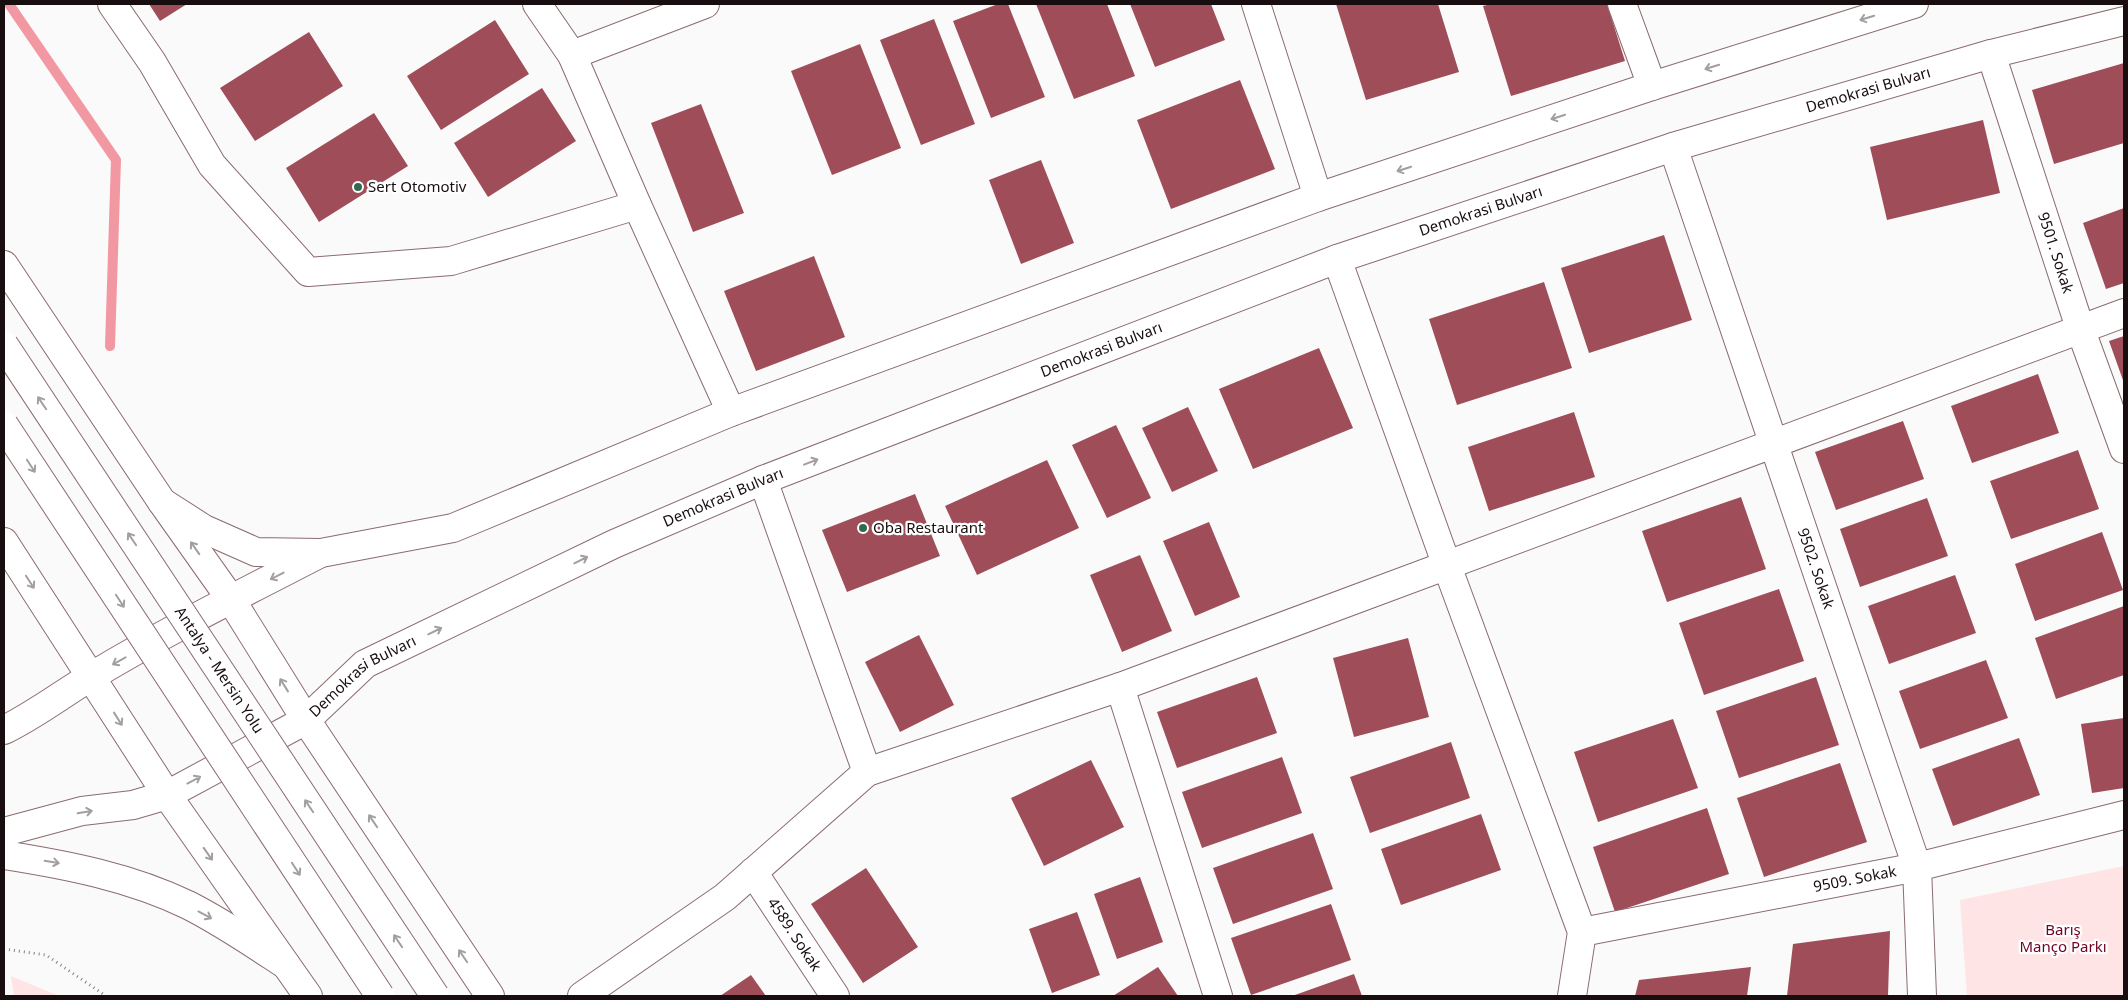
<svg xmlns="http://www.w3.org/2000/svg" width="2128" height="1000" font-family="'Noto Sans',sans-serif">
<rect width="100%" height="100%" fill="#fafafa"/>
<path fill="#ffe4e6" d="M2124 866V996H1967L1960 900Z
M11 976 59 996H14Z"/>
<g fill="none" stroke-linecap="round" stroke-linejoin="round">
<path stroke="#f198a2" stroke-width="10" d="M9 4 116 160 110 346"/>
</g>
<path fill="#9f4e59" d="M149 4H187L160 21Z
M998 4H1008L1045 97 991 118 953 21Z
M1036 4H1107L1135 76 1074 99Z
M1130 4H1211L1225 40 1155 67Z
M1336 4H1438L1459 72 1366 100Z
M1491 4H1607L1625 61 1511 96 1483 6Z
M934 19 975 124 921 145 880 40Z
M495 20 529 74 441 130 407 76Z
M309 32 343 86 255 141 220 88Z
M860 44 901 148 832 175 791 71Z
M2124 63V143L2054 164 2032 90Z
M1240 80 1275 169 1171 209 1137 120Z
M542 88 576 141 488 197 454 143Z
M701 104 744 213 693 232 651 123Z
M374 113 408 166 319 222 286 168Z
M1983 120 2000 193 1887 220 1870 147Z
M1041 160 1074 243 1021 264 989 180Z
M2124 208V283L2106 289 2083 223Z
M1664 235 1692 320 1589 353 1561 268Z
M814 256 845 337 756 371 724 291Z
M1544 282 1572 368 1457 405 1429 319Z
M2124 336V383L2109 341Z
M1319 348 1353 428 1253 469 1219 389Z
M2038 374 2059 433 1972 463 1951 406Z
M1188 407 1218 471 1172 492 1142 428Z
M1574 412 1595 477 1489 511 1468 447Z
M1903 421 1924 479 1836 510 1815 452Z
M1116 425 1151 498 1107 518 1072 445Z
M2078 450 2099 509 2011 539 1990 481Z
M1047 460 1079 528 977 575 945 506Z
M915 494 940 556 847 592 822 530Z
M1741 497 1766 569 1667 602 1642 531Z
M1927 498 1948 556 1860 587 1840 529Z
M1209 522 1240 597 1195 616 1163 541Z
M2102 532 2123 590 2035 621 2015 564Z
M1140 555 1172 631 1122 652 1090 575Z
M1955 575 1976 633 1889 664 1868 606Z
M1779 589 1804 661 1704 695 1679 623Z
M2124 606V675L2056 699 2035 638Z
M919 635 954 705 900 732 865 662Z
M1408 638 1429 717 1354 737 1333 658Z
M1986 660 2008 718 1920 749 1899 691Z
M1257 677 1277 733 1177 768 1157 712Z
M1816 677 1839 745 1739 778 1716 711Z
M2124 718V788L2092 793 2081 724Z
M1673 719 1698 788 1598 822 1574 752Z
M2019 738 2040 795 1953 826 1932 769Z
M1451 742 1470 798 1370 833 1350 777Z
M1282 757 1302 813 1202 848 1182 792Z
M1091 760 1124 827 1044 866 1011 798Z
M1840 763 1867 842 1764 877 1737 798Z
M1707 808 1729 874 1615 912 1593 847Z
M1481 814 1501 870 1401 905 1381 849Z
M1313 833 1333 889 1233 924 1213 868Z
M866 868 918 947 863 983 811 904Z
M1140 877 1163 942 1117 959 1094 894Z
M1331 904 1351 960 1251 995 1231 938Z
M1077 912 1100 975 1052 993 1029 929Z
M1890 931 1888 996H1787L1793 944Z
M1158 967 1178 996H1113Z
M1751 967 1747 996H1635L1639 980Z
M1354 974 1362 996H1292Z
M751 975 766 996H720Z"/>
<g fill="none" stroke-linecap="round" stroke-linejoin="round">
<defs>
<g id="minor">
<path d="M112 4 152 62 212 165 308 272 451 261 637 205"/>
<path d="M537 4 572 55 637 205 731 412"/>
<path d="M1256 4 1318 197"/>
<path d="M1622 4 1652 86"/>
<path id="s1" d="M1991 54 2080 328 2124 449"/>
<path d="M572 55 705 4"/>
<path id="s2" d="M1673 147 1917 867 1922 996"/>
<path d="M1337 259 1447 566 1582 932 1572 996"/>
<path d="M763 480 867 772"/>
<path d="M1120 687 1218 996"/>
<path id="s3" d="M753 872 835 996"/>
<path id="s4" d="M1582 932 1917 867 2124 815"/>
<path d="M582 996 725 897 867 772 1120 687 2124 313"/>
</g>
<path id="tertiary" d="M4 265 162 502 230 598 306 720 490 996
M4 542 167 795 308 996"/>
<g id="secondary">
<path d="M162 502 204 529 256 552 321 553 453 528 731 412 1318 197 1652 86 1914 4"/>
<path d="M4 730C35 715 62 694 92 676 165 632 241 594 317 555"/>
<path id="s5" d="M4 832 82 811 133 805 167 795 306 720 365 664 614 544 763 480 1337 259 1673 147 1991 54 2124 21"/>
<path d="M4 855C67 865 130 877 188 905 222 922 254 944 286 965"/>
</g>
</defs>
<use href="#minor" stroke="#8b6b6e" stroke-width="30"/>
<use href="#tertiary" stroke="#8b6b6e" stroke-width="30"/>
<use href="#secondary" stroke="#8b6b6e" stroke-width="30"/>
<path stroke="#868181" stroke-width="3" stroke-dasharray="1 4" stroke-linecap="butt" d="M4 949 46 955 106 996"/>
<use href="#minor" stroke="#fff" stroke-width="28"/>
<use href="#tertiary" stroke="#fff" stroke-width="28"/>
<use href="#secondary" stroke="#fff" stroke-width="28"/>
<defs>
<g id="trunk-bridge">
<path id="s6" d="M4 345 435 996"/>
<path d="M4 425 380 996"/>
</g>
</defs>
<use href="#trunk-bridge" stroke="#8b6b6e" stroke-width="30" stroke-linecap="butt"/>
<use href="#trunk-bridge" stroke="#fff" stroke-width="28"/>
</g>
<defs><path id="oneway-shaft" d="M-6 0H5M1.5-3L5.5 0L1.5 3" fill="none" stroke-width="1.6" stroke-linecap="round" stroke-linejoin="round" transform="scale(1.25)"/></defs>
<g stroke="#a39f9f">
<use href="#oneway-shaft" transform="translate(1867 18) rotate(163)"/>
<use href="#oneway-shaft" transform="translate(1712 67) rotate(163)"/>
<use href="#oneway-shaft" transform="translate(1558 117) rotate(162)"/>
<use href="#oneway-shaft" transform="translate(1404 169) rotate(162)"/>
<use href="#oneway-shaft" transform="translate(42 403) rotate(-124)"/>
<use href="#oneway-shaft" transform="translate(811 462) rotate(-21)"/>
<use href="#oneway-shaft" transform="translate(31 466) rotate(57)"/>
<use href="#oneway-shaft" transform="translate(132 539) rotate(-124)"/>
<use href="#oneway-shaft" transform="translate(195 548) rotate(-125)"/>
<use href="#oneway-shaft" transform="translate(581 560) rotate(-26)"/>
<use href="#oneway-shaft" transform="translate(277 576) rotate(153)"/>
<use href="#oneway-shaft" transform="translate(30 582) rotate(57)"/>
<use href="#oneway-shaft" transform="translate(120 601) rotate(57)"/>
<use href="#oneway-shaft" transform="translate(435 631) rotate(-26)"/>
<use href="#oneway-shaft" transform="translate(119 661) rotate(151)"/>
<use href="#oneway-shaft" transform="translate(284 685) rotate(-122)"/>
<use href="#oneway-shaft" transform="translate(118 719) rotate(58)"/>
<use href="#oneway-shaft" transform="translate(194 780) rotate(-28)"/>
<use href="#oneway-shaft" transform="translate(309 806) rotate(-124)"/>
<use href="#oneway-shaft" transform="translate(85 812) rotate(-10)"/>
<use href="#oneway-shaft" transform="translate(373 821) rotate(-124)"/>
<use href="#oneway-shaft" transform="translate(208 854) rotate(55)"/>
<use href="#oneway-shaft" transform="translate(52 862) rotate(9)"/>
<use href="#oneway-shaft" transform="translate(296 869) rotate(57)"/>
<use href="#oneway-shaft" transform="translate(205 915) rotate(28)"/>
<use href="#oneway-shaft" transform="translate(398 941) rotate(-124)"/>
<use href="#oneway-shaft" transform="translate(463 956) rotate(-124)"/>
</g>
<g fill="#326a51" stroke="#fff" stroke-width="2">
<circle cx="358" cy="187" r="5"/>
<circle cx="863" cy="528" r="5"/>
</g>
<g text-anchor="middle" stroke-width="4.5" stroke-linejoin="round" paint-order="stroke">
<g font-size="15" fill="#190e0f" stroke="#fff">
<text dy="5" stroke="none"><textPath href="#s5" startOffset="2018">Demokrasi Bulvarı</textPath></text>
<text dy="5" stroke="none"><textPath href="#s5" startOffset="1612">Demokrasi Bulvarı</textPath></text>
<text dy="5" stroke="none"><textPath href="#s1" startOffset="209">9501. Sokak</textPath></text>
<text dy="5" stroke="none"><textPath href="#s5" startOffset="1208">Demokrasi Bulvarı</textPath></text>
<text dy="5" stroke="none"><textPath href="#s5" startOffset="802">Demokrasi Bulvarı</textPath></text>
<text dy="5" stroke="none"><textPath href="#s2" startOffset="445">9502. Sokak</textPath></text>
<text dy="5" stroke="none"><textPath href="#s6" startOffset="390">Antalya - Mersin Yolu</textPath></text>
<text dy="5" stroke="none"><textPath href="#s5" startOffset="398">Demokrasi Bulvarı</textPath></text>
<text dy="5" stroke="none"><textPath href="#s4" startOffset="278">9509. Sokak</textPath></text>
<text dy="5" stroke="none"><textPath href="#s3" startOffset="75">4589. Sokak</textPath></text>
</g>
<g font-size="15" fill="#190e0f" stroke="#fff" text-anchor="start">
<text x="368" y="192">Sert Otomotiv</text>
<text x="873" y="533">Oba Restaurant</text>
</g>
<g font-size="15" fill="#700325" stroke="#fff">
<text x="2063" y="935">Barış<tspan x="2063" dy="17">Manço Parkı</tspan></text>
</g>
</g>
<rect width="2128" height="1000" fill="none" stroke="#190e0f" stroke-width="10"/>
</svg>
